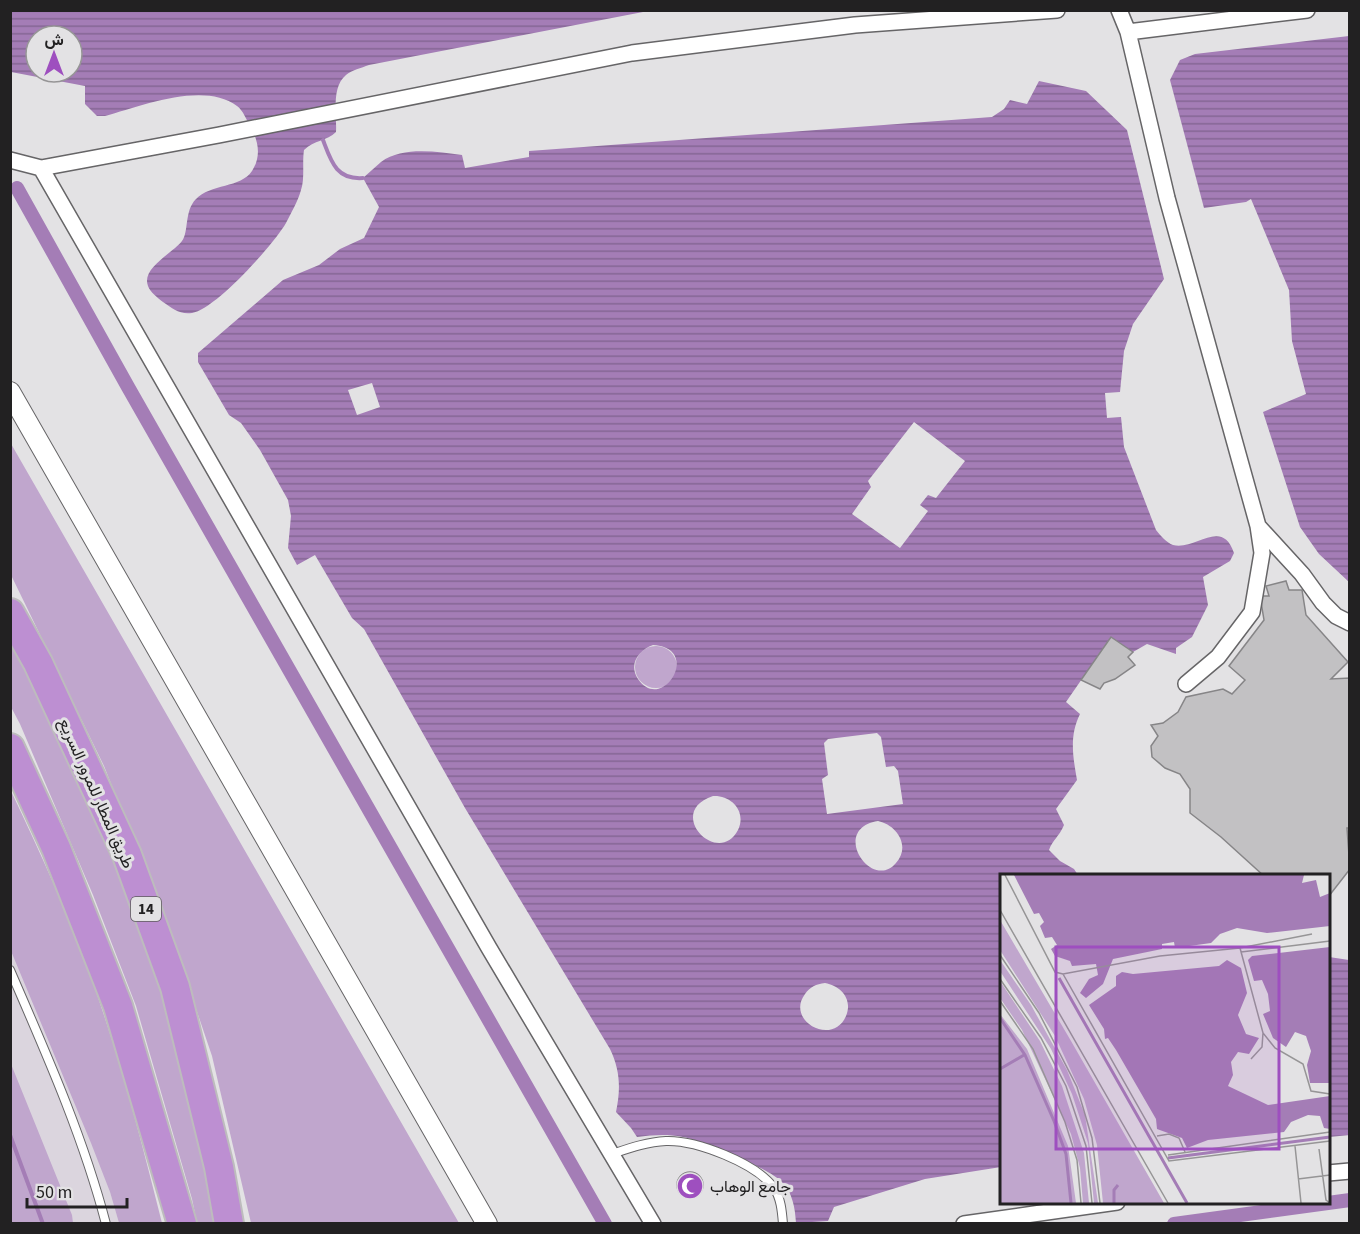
<svg xmlns="http://www.w3.org/2000/svg" width="1360" height="1234" font-family="'Source Sans 3',Vazirmatn,sans-serif">
<defs>
<pattern id="water-rules" width="6" height="5" patternUnits="userSpaceOnUse" patternTransform="scale(1.5)"><rect width="6" height="5" fill="#a47db6"/><path d="M0 2.5h6" fill="none" stroke="#856694"/></pattern>
</defs>
<rect width="100%" height="100%" fill="#e3e2e4"/>
<path fill="#dbd5de" d="M10 939 61 1056 110 1192 119 1223H11Z"/>
<path fill="#c0a6cd" d="M10 442 459 1223H251L212 1056 169 929 104 766 11 575Z
M10 641 66 751 111 856 175 1028 221 1223H197L192 1199 136 1006 93 895 20 724 11 707Z
M635 667a21 21 0 1 1 42 0a21 21 0 1 1-42 0Z
M11 791C41 854 70 918 93 983 121 1062 142 1143 162 1223H119L110 1192 91 1143 11 951Z
M11 1064 72 1215 73 1223H11Z"/>
<path fill="url(#water-rules)" fill-rule="evenodd" d="M643 10V12L369 65C361 68 352 70 346 75 331 87 337 115 336 132 327 141 314 140 304 150 302 163 305 178 301 190 298 201 291 213 286 223 274 244 215 310 192 313 180 315 172 308 163 302 158 298 150 292 148 286 141 268 173 253 182 241 189 232 184 211 196 199 210 184 241 188 252 171 261 157 259 142 251 128 247 121 243 110 237 106 204 81 141 106 105 116H97L85 104V86L11 72 10 11ZM36 36H72V72H36Z
M1349 36H1350L1349 582 1319 554 1300 527 1263 412 1306 394 1292 341 1289 290 1251 199 1246 202 1204 208 1170 80 1180 60 1195 54Z
M1039 81 1086 91 1127 130 1164 279 1133 324 1124 351 1120 392 1105 393 1107 418 1121 417 1124 447 1156 530C1160 535 1167 543 1173 545 1195 551 1222 517 1234 553L1230 561 1203 577 1208 605 1192 637 1176 648V654L1147 644 1133 652 1111 637 1066 702 1080 714C1069 736 1073 757 1077 780L1056 809 1064 825C1059 837 1053 839 1049 850L1060 861 1074 869 1078 875 1002 876 1001 1167 925 1179 834 1207 828 1221 796 1223C795 1208 793 1193 781 1181 768 1168 701 1140 683 1137 667 1134 653 1135 637 1137L631 1128 616 1112C621 1088 620 1070 610 1049L465 808 364 629 352 618 315 555 297 565 288 548 291 516 288 500 260 450 241 423 229 415 198 362V353L283 280 319 265 340 249 364 238 379 207 363 178C369 173 375 167 381 162 403 146 437 152 462 155L465 168 529 157V151L992 117 1004 109 1010 100 1027 104ZM372 383 380 407 357 415 348 390ZM914 422 965 461 936 498 928 495 920 505 928 511 900 548 852 514 871 487 868 481ZM653 645C703 648 662 714 638 679 628 664 639 650 653 645ZM877 733 881 737 886 767 894 766 898 771 903 804 827 814 822 779 828 775 824 743 828 739ZM713 796C731 795 747 811 738 830 718 868 664 812 713 796ZM878 821C897 825 911 846 896 863 872 892 829 829 878 821ZM825 983C841 986 853 999 846 1016 833 1047 785 1021 805 994 810 987 816 984 825 983Z
M1329 957 1349 960 1350 1135 1329 1137Z"/>
<g fill="none" stroke-linecap="round" stroke-linejoin="round">
<path stroke="#a47db6" stroke-width="4" d="M323 140C331 161 336 180 363 178
M10 1135 43 1224"/>
<path stroke="#a47db6" stroke-width="14" d="M17 188 128 387 605 1224
M1174 1224 1350 1200"/>
</g>
<path fill="#c2c1c3" stroke="#868587" stroke-width="1.5" d="M1286 581 1289 590H1302L1306 615 1348 662 1331 679 1350 678V828H1347L1350 869 1329 896 1328 876H1264L1221 837 1190 813V789L1180 774 1165 768 1152 757 1151 746 1158 736 1151 725 1163 723 1178 712 1186 697 1223 689 1232 694 1245 680 1229 666 1264 620 1260 596H1269L1266 586Z
M1111 637 1133 652 1128 657 1135 665 1115 679 1104 683 1100 689 1081 680Z
M677 1185a13 13 0 1 1 26 0a13 13 0 1 1-26 0Z"/>
<g fill="none" stroke-linecap="round" stroke-linejoin="round">
<defs>
<path id="service" d="M10 970C46 1053 83 1136 106 1224
M612 1154C630 1148 647 1142 666 1141 696 1140 756 1163 774 1188 781 1198 782 1212 783 1224"/>
<path id="minor" d="M1119 10 1128 32 1167 198 1258 526 1302 574 1323 603 1336 616 1350 623
M1128 32 1307 10
M10 160 41 168 219 135 632 53 855 25 1057 10
M41 168 489 948 653 1224
M1186 684 1218 657 1252 612 1262 553 1258 526
M1328 1173 1350 1171
M964 1224 1117 1202"/>
<path id="tertiary" d="M10 392 487 1224"/>
<path id="motorway" d="M10 613 38 663 127 855 175 987 219 1167 229 1224
M10 748 56 848 118 1006 182 1224"/>
</defs>
<use href="#service" stroke="#666567" stroke-width="10"/>
<use href="#minor" stroke="#666567" stroke-width="18"/>
<use href="#tertiary" stroke="#666567" stroke-width="22"/>
<use href="#motorway" stroke="#bdbcbd" stroke-width="32"/>
<use href="#service" stroke="#fff" stroke-width="8"/>
<use href="#minor" stroke="#fff" stroke-width="15"/>
<use href="#tertiary" stroke="#fff" stroke-width="20"/>
<use href="#motorway" stroke="#bd8fd2" stroke-width="28"/>
</g>
<defs>
<symbol id="mosque-disc" viewBox="-11 -11 22 22"><circle r="9.5" fill="#9e4fbf" stroke="#e3e2e4"/><path d="M3.5-4.9A6 6 0 1 0 3.5 4.9A5 5 0 1 1 3.5-4.9Z" fill="#fff"/></symbol>
</defs>
<g fill-rule="evenodd">
<use href="#mosque-disc" x="675" y="1171" width="30" height="30"/>
</g>
<g text-anchor="middle" stroke-width="6" stroke-linejoin="round" paint-order="stroke">
<rect fill="#e3e2e4" stroke="#5c5b5c" stroke-width="1.5" x="131" y="897" width="30" height="24" rx="4.5"/>
<g font-size="15" font-weight="bold" fill="#222122">
<text x="146" y="914">14</text>
</g>
<g font-size="16" fill="#222122" stroke="#e3e2e4">
<text transform="translate(97 793) rotate(66)" y="6">طريق المطار للمرور السريع</text>
</g>
<g font-size="16" fill="#222122" stroke="#e3e2e4" text-anchor="start">
<text x="710" y="1192">جامع الوهاب</text>
</g>
</g>
<g transform="translate(1000 874)">
<rect width="330" height="330" fill="#e3e2e4"/>
<path d="M0 46 71 167 164 329H103L97 271 84 225 55 162 0 76ZM0 86 31 131 67 196 85 241 98 329H94L88 269 72 220 51 175 0 97ZM0 107 40 167 62 212 84 279 89 329H83L80 294 71 260 22 156 0 124ZM0 140 27 175 68 272 76 329H0Z" fill="#c0a6cd"/>
<path d="M14 1H304L302 9 316 6 320 23 330 19V52L267 59 237 54 220 60 211 69 175 74 174 68 162 70V75L113 85 103 110 86 124 80 119 89 105 98 101 96 90 72 92 70 87 55 82 51 75 57 71 52 63 45 64 40 52 44 48 39 39 34 40ZM330 73V209H310L307 191 311 177 306 162 295 158 286 173 273 164 263 140 270 137 268 120 262 106 254 107 248 86 252 82ZM227 86 241 94 247 119 238 141 246 160 259 164 249 180 238 178 231 188 233 201 228 212 268 231 330 222V255L324 254 320 242 308 241 291 248 284 258 208 266 187 274 182 264 157 255 156 245 116 176 108 164 105 165 104 155 89 131 116 112V102L122 98 133 100 219 92Z" fill="#a47db6"/>
<path fill="none" stroke="#a47db6" stroke-width="3" d="M59 104 187 329M0 144 25 181 54 247 66 280 71 329M0 195 24 181M168 284 330 263M114 329V316L118 311"/>
<path fill="none" stroke="#969596" stroke-width="1.5" d="M5 1 55 98 63 100 160 82 240 74 312 60M0 36 168 329M240 74 263 159 275 174 303 190 311 217 330 220M241 78 330 67M0 81 39 139 77 213 92 264 100 329M63 100 169 287 330 267M0 105 41 164 66 212 86 272 92 329M0 127 33 175 65 248 77 286 81 329M251 185 262 173 263 159M157 262 169 260 179 264 185 278M295 272 301 329M319 275 326 326 330 329M168 281 330 258M298 305 330 301"/>
<path fill="#9e4fbf" fill-opacity="0.15" stroke="#9e4fbf" stroke-width="3" d="M56 73H279V275H56Z"/>
<rect width="330" height="330" fill="none" stroke="#222122" stroke-width="3"/>
</g>
<rect width="1360" height="1234" fill="none" stroke="#222122" stroke-width="24"/>
<g transform="translate(54 54)"><circle r="28" fill="#e3e2e4" stroke="#969596" stroke-width="1.5"/>
<path d="M0-4.5L10 22L0 15L-10 22Z" fill="#9e4fbf"/>
<text y="-9" font-size="16" font-weight="bold" text-anchor="middle" fill="#222122">ش</text>
</g>
<path d="M27 1198v9h100v-9" fill="none" stroke="#222122" stroke-width="3"/>
<text x="36" y="1198" font-size="18" fill="#222122" stroke="#e3e2e4" stroke-width="4.5" paint-order="stroke">50 m</text>
</svg>
